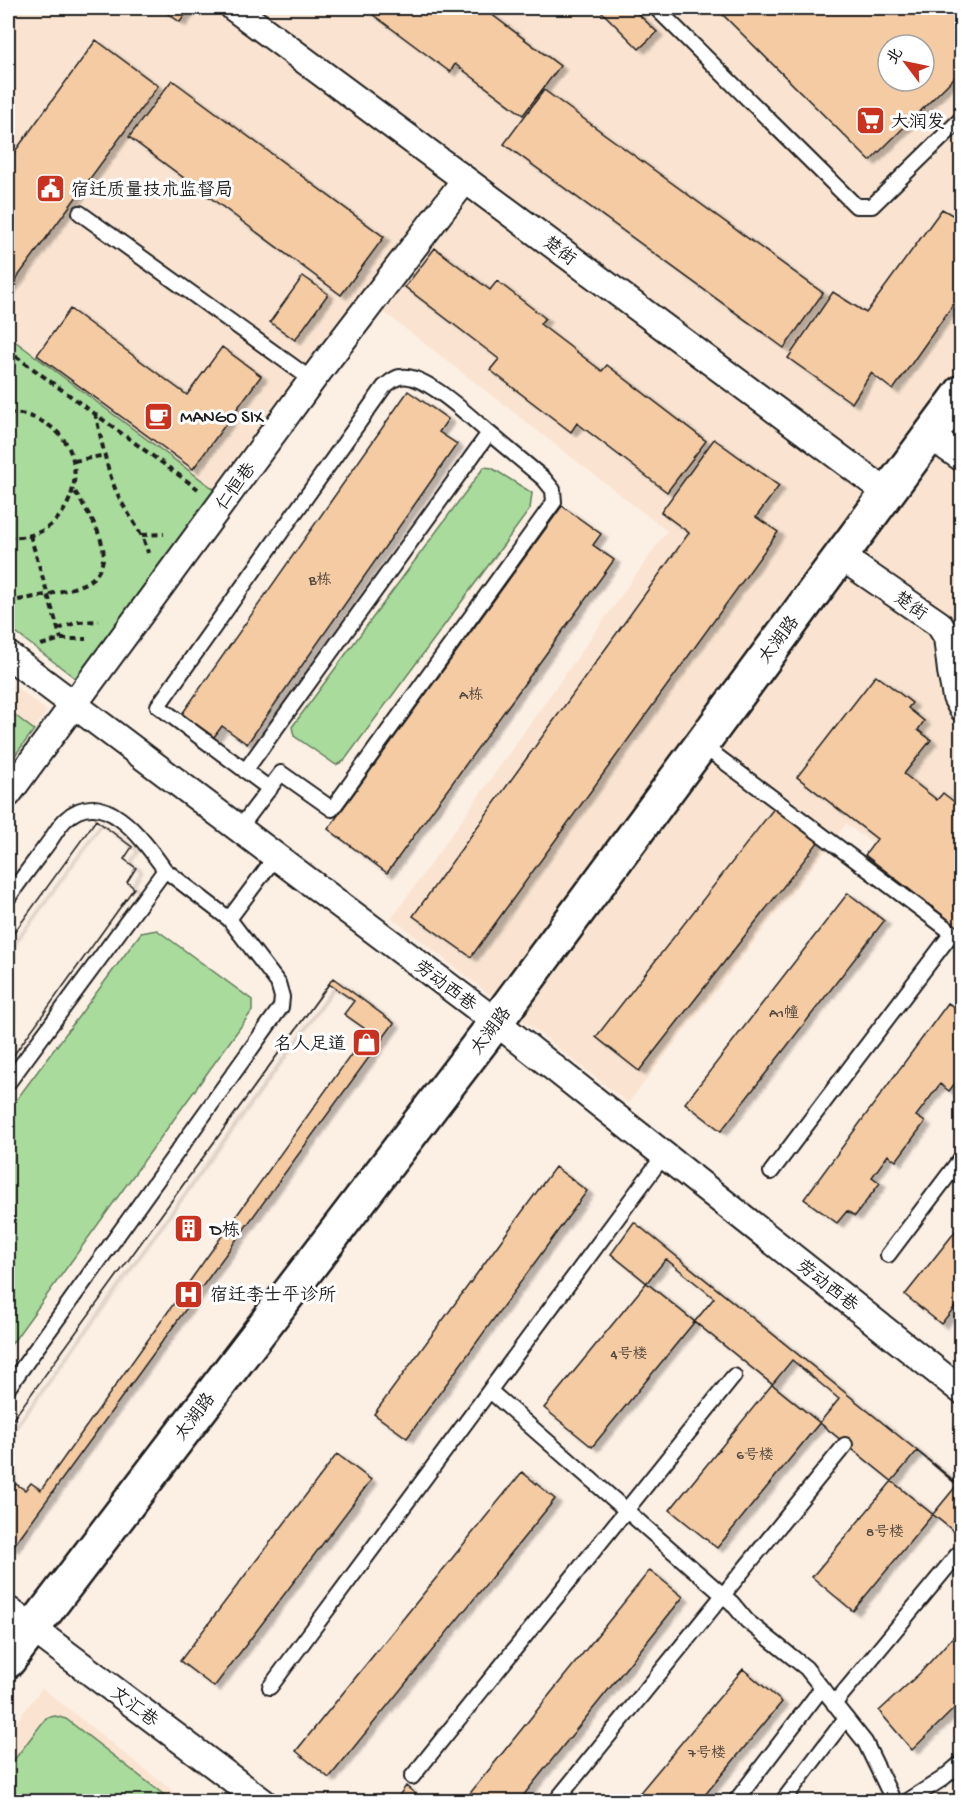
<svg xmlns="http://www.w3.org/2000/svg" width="969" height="1809" font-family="'Gochi Hand','LXGW WenKai TC',sans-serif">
<defs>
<filter id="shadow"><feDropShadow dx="6" dy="4" stdDeviation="1.5" flood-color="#0004"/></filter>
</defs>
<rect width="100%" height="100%" fill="#fcefe4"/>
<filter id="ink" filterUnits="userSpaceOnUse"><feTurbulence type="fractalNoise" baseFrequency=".0167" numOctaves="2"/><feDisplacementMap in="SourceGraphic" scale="12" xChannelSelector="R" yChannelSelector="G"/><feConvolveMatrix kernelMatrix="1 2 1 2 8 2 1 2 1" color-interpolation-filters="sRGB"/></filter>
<g filter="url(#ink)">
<path fill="#fae4d1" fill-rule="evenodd" d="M8 8H961V908L846 824 628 1103 392 918 667 531 363 296 219 493 8 336ZM888 45H924V81H888Z
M8 681 47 711 8 765Z
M42 1688 185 1801H8V1733Z"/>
<path fill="#a9db9d" stroke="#627c5c" stroke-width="1.5" d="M8 336 219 493 79 681 8 627Z
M484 467 492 468 532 493 530 509 344 761 336 765 294 736 292 727Z
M8 710 34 730 8 765Z
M157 930 252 1000V1011L8 1349V1111L141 933Z
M55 1716 66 1719 172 1801H8V1768L46 1718Z"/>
<path fill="#f5cba4" stroke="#1c1c1c" stroke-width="1.5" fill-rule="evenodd" filter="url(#shadow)" d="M160 8H190L180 22Z
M364 8H466L470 11 473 8H483L560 66 523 115 455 64 450 72Z
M598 8H632L657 32 639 49Z
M716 8H962V70L870 161ZM888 45H924V81H888Z
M96 40 158 86 8 290V161Z
M172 80 384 237 341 295 129 137Z
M544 90 823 293 784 348 504 144Z
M962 204V292L893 390 871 373 852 403 788 358 833 292 866 313 942 209 954 216Z
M435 248 490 290 497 281 545 318 540 324 602 371 607 365 706 441 667 492 577 423 571 432 490 370 499 359 405 287Z
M303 276 328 294 295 340 270 322Z
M70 309 187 395 222 347 261 376 193 469 37 355Z
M408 391 448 419 439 432 457 444 247 744 222 726 214 737 182 714Z
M714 439 779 486 756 517 778 532 471 957 413 916 689 533 661 512Z
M562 506 601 534 593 545 614 560 387 873 328 829Z
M876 675 912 703 908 708 924 721 918 730 931 740 904 774 937 800 943 793 962 808V930L865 855 877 839 797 777Z
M775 807 819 841 639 1071 596 1037Z
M96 820 132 847 124 859 136 868 127 882 134 888 8 1063V941Z
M96 820 132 847 124 859 136 868 127 882 134 888 8 1063V941Z
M848 893 884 921 721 1131 685 1103Z
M333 978 394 1023 12 1548 8 1544V1426Z
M329 984 354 1001 344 1014 368 1031 41 1490 31 1483 25 1490 16 1484 9 1494 8 1426Z
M948 1003 962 1012V1074L949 1091 940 1084 916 1116 925 1122 896 1161 888 1155 872 1177 880 1183 855 1216 847 1211 837 1223 804 1199Z
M555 1167 587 1191 407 1438 374 1414Z
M634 1222 962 1487V1538L611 1254Z
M962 1223V1298L941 1324 905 1295Z
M666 1259 714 1298 592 1447 544 1408Z
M792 1360 839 1399 717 1548 670 1510Z
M917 1451 957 1485 853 1611 812 1577Z
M337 1454 371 1480 214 1687 180 1661Z
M522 1472 555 1499 329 1778 296 1751Z
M650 1570 683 1597 518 1802H463Z
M962 1627V1701L912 1750 879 1711 920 1673Z
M743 1669 782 1702 699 1802H632Z
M406 1786 425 1802H394Z"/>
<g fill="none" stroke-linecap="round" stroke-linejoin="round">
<defs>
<path id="service" d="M656 8 856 206H872L962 118
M80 213 312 380
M702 745 962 940
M270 789 158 706 384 387C389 383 394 378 400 377 424 372 470 417 489 433
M239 829 281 773 332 809 554 502 553 490 544 479 489 433 245 771
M8 898C21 879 35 861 49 842 54 835 59 826 65 820 104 783 144 841 165 870
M229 919 276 856
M8 1083 165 870 229 919 278 983 282 997 281 1007 8 1388
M771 1172 952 933
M888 1255 962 1157
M490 1391 732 1603 747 1621 806 1668 865 1742 894 1802
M270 1687 664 1155
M834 1704 958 1554
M412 1777 734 1376
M555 1802 845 1445
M735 1802 822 1688
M782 1802 846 1718
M906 1802 942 1779 962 1762"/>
<path id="minor" d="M234 8 886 492
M929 435 962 458
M840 556 939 624 947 637 951 671 956 697 962 708
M8 655 496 1022 962 1391
M8 794 312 380 465 180
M8 1610 263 1802"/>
<path id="tertiary" d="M8 1661 496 1022 962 392"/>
</defs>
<use href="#service" stroke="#1c1c1c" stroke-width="18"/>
<use href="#minor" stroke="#1c1c1c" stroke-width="30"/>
<use href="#tertiary" stroke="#1c1c1c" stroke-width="38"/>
<path stroke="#1c1c1c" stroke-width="4" stroke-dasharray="6 4.5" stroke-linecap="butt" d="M8 355 10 352 198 489
M95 413C102 440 106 470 118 495 127 515 143 531 148 553
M8 414C20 412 32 416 43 422 101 452 73 544 8 537
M74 461 106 455
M30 535 61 639
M142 535 164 534
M8 602C27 598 79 591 93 578 102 570 106 555 102 544 97 524 84 507 74 490
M58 629 78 622 99 621
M41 645 61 639H86"/>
<use href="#service" stroke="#fff" stroke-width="14"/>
<use href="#minor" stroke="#fff" stroke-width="26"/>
<use href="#tertiary" stroke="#fff" stroke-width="33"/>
</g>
</g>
<defs>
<symbol id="supermarket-square" viewBox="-11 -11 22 22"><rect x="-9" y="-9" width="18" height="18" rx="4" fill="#c8321e" stroke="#fff"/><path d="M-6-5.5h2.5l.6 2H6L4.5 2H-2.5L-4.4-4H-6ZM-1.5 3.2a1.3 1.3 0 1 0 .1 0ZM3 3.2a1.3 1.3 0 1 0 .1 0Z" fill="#fff"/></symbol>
<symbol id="civic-square" viewBox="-11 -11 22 22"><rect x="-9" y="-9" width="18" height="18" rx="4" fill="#c8321e" stroke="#fff"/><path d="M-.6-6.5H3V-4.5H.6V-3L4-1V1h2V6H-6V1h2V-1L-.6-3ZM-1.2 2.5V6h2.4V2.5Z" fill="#fff"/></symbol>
<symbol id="cafe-square" viewBox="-11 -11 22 22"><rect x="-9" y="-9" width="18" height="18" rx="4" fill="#c8321e" stroke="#fff"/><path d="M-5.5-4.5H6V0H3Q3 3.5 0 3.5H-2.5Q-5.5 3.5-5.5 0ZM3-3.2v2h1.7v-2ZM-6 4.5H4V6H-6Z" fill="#fff"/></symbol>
<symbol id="shop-square" viewBox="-11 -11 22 22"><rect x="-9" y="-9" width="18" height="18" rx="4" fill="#c8321e" stroke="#fff"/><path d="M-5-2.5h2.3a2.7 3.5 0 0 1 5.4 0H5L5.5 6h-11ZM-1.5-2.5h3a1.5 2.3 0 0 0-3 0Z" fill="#fff"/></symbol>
<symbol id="building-square" viewBox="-11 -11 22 22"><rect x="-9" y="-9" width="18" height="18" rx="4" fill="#c8321e" stroke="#fff"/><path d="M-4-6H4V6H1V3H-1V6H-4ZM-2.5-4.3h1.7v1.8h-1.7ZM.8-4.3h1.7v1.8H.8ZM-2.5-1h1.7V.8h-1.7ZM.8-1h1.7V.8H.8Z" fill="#fff"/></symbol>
<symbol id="hospital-square" viewBox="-11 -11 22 22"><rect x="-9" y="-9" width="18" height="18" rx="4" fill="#c8321e" stroke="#fff"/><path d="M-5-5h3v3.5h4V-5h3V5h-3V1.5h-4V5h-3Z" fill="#fff"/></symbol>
</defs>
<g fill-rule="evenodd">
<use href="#supermarket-square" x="854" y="104" width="33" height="33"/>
<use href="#civic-square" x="34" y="172" width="33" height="33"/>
<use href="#cafe-square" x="142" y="400" width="33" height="33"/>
<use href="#shop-square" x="350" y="1026" width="33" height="33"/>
<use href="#building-square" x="172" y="1212" width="33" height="33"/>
<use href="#hospital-square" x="172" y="1278" width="33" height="33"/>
</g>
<g text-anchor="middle" stroke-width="6" stroke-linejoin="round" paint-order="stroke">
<g font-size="15" fill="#52483e">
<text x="320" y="584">B栋</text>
<text x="471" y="699">A栋</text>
<text x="784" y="1017">A1幢</text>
<text x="629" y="1358">4号楼</text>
<text x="755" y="1459">6号楼</text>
<text x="885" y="1536">8号楼</text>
<text x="707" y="1757">7号楼</text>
</g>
<g font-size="18" fill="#1c1c1c" stroke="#fff" text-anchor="start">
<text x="891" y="127">大润发</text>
<text x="71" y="195">宿迁质量技术监督局</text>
<text x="180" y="422">MANGO SIX</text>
<text x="346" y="1049" text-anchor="end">名人足道</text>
<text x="210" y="1235">D栋</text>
<text x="210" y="1300">宿迁李士平诊所</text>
</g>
<g font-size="18" fill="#1c1c1c" stroke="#fff">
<text transform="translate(560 250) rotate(37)" y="6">楚街</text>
<text transform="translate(235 486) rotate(-54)" y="6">仁恒巷</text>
<text transform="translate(911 605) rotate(35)" y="6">楚街</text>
<text transform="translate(778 639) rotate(-53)" y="6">太湖路</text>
<text transform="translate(446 985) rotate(37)" y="6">劳动西巷</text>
<text transform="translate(490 1030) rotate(-53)" y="6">太湖路</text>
<text transform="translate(828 1285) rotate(38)" y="6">劳动西巷</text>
<text transform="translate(194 1416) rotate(-53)" y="6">太湖路</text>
<text transform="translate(135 1706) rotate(37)" y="6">文汇巷</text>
</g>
</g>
<rect width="969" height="1809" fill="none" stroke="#fff" stroke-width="30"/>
<rect x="15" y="15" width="939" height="1779" fill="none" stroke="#1c1c1c" stroke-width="2" filter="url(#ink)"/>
<g transform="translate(906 63) rotate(302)"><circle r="28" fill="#ffffff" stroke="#a4a4a4" stroke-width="1.5"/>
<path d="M0-4.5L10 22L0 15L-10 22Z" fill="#c8321e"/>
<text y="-9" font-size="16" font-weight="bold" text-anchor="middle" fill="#1c1c1c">北</text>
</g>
</svg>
